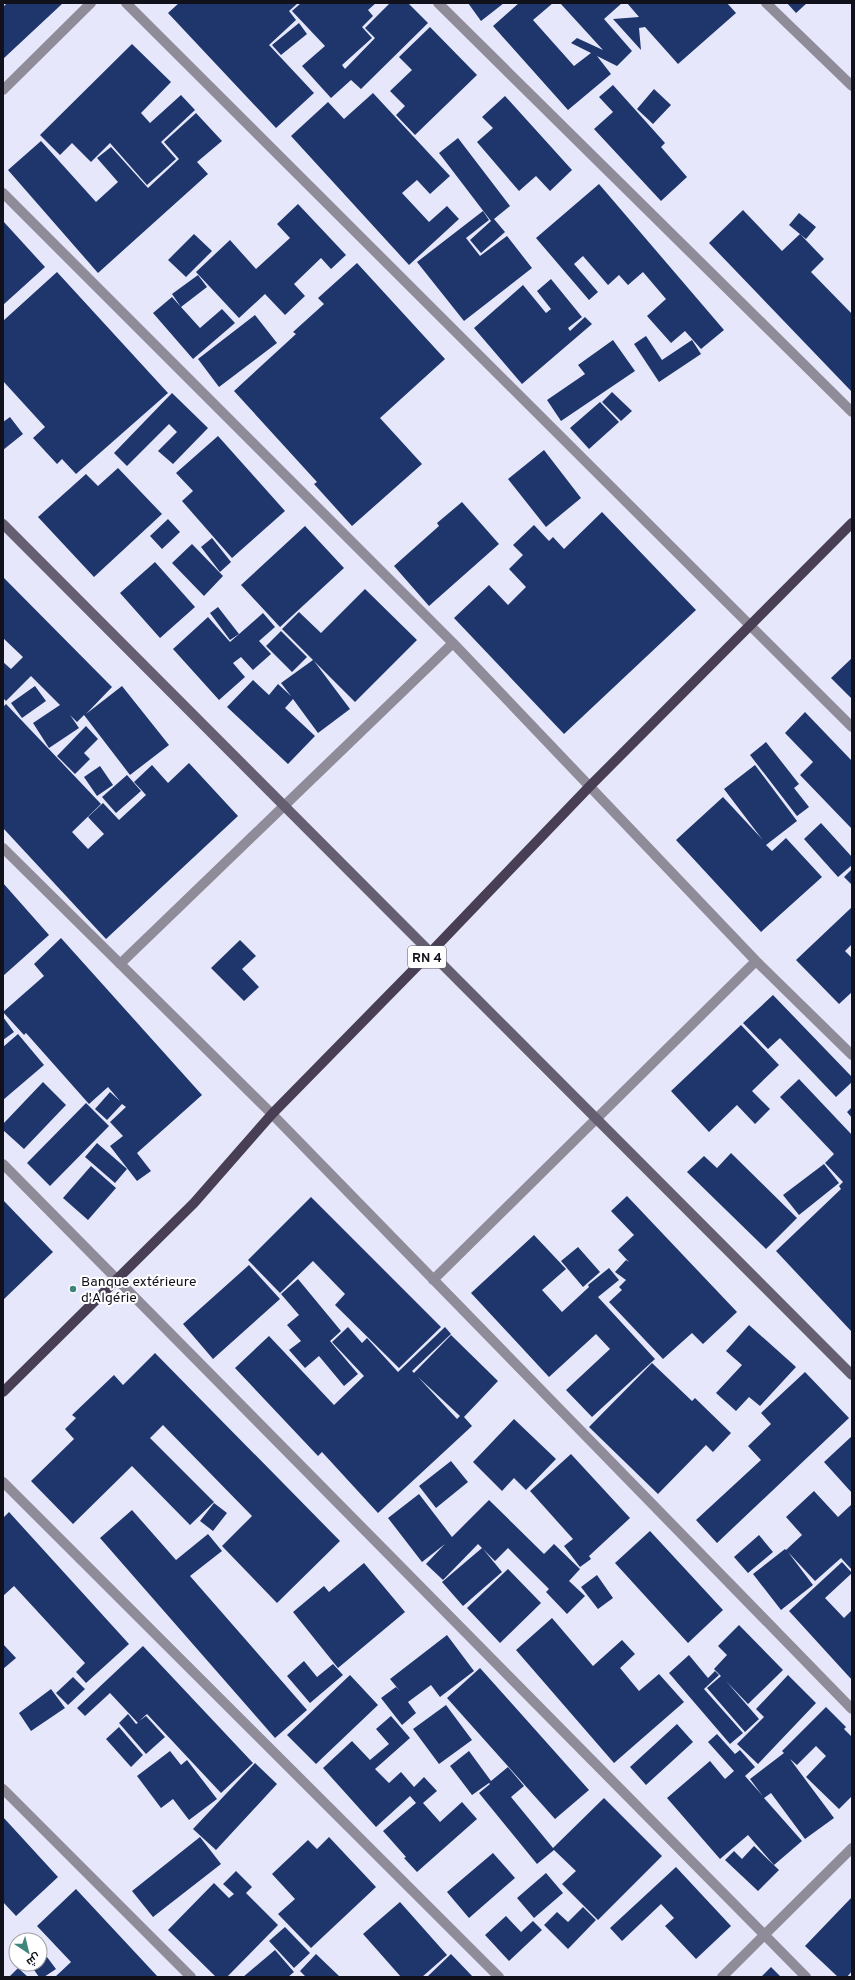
<svg xmlns="http://www.w3.org/2000/svg" width="855" height="1980" font-family="Overpass,Cairo,sans-serif">
<rect width="100%" height="100%" fill="#e7e7fc"/>
<path fill="#1e366c" fill-rule="evenodd" d="M7 3H63L3 59V7Z
M179 3H298L289 11 296 20 269 45 314 93 276 128 168 13Z
M301 3H376L368 10 373 16 362 27 372 38 342 65 345 69 375 38 365 28 390 3H408L428 23 361 89 351 80 331 98 302 66 325 46 292 11Z
M468 3H504L481 21Z
M519 3H553L533 20 574 66 591 53 571 43 577 38 603 50 560 3H622L604 19 632 51 617 66 597 56 611 74 568 110 493 26Z
M627 3H727L736 13 678 64 645 27 639 28 641 50 613 19 639 17Z
M787 3H807L796 13Z
M299 23 307 34 281 55 272 45Z
M430 27 477 75 415 135 396 115 405 106 390 91 412 70 399 57Z
M132 44 171 82 141 113 150 123 181 95 195 110 161 142 176 159 147 185 110 143 91 162 72 143 60 155 40 135Z
M613 85 665 143 661 147 687 177 661 201 594 129 613 112 599 97Z
M654 89 671 105 653 124 637 109Z
M373 93 450 176 430 194 417 180 402 193 429 222 447 206 459 219 409 265 291 136 328 102 344 119Z
M505 96 572 170 550 191 536 176 519 191 477 142 493 128 482 117Z
M196 113 222 141 197 162 208 174 98 273 8 170 41 141 96 202 118 182 97 158 111 147 148 188 179 159 164 142Z
M458 138 510 206 494 219 505 232 481 253 470 240 491 221 439 153Z
M599 184 724 330 701 349 685 331 671 343 647 316 666 299 643 272 628 285 619 275 608 285 583 256 574 264 598 292 589 300 536 238Z
M298 204 346 255 331 269 321 258 294 284 305 296 285 315 265 294 239 318 196 272 230 240 256 269 290 238 277 224Z
M743 210 782 251 800 234 824 259 811 272 852 314V392L709 243Z
M483 211 489 220 466 238 480 256 507 236 532 268 464 321 417 262Z
M799 213 816 227 806 239 789 225Z
M3 221 45 267 3 305Z
M194 234 212 251 186 277 168 260Z
M357 263 445 359 380 418 422 464 352 526 314 484 317 482 234 391 296 334 293 332 324 304 318 298Z
M57 272 168 393 76 474 62 459 57 464 33 438 45 427 3 381V321Z
M198 275 207 287 181 307 172 294Z
M551 279 582 317 568 328 570 331 585 317 592 324 522 384 474 328 523 285 546 313 551 309 537 291Z
M172 297 200 328 222 309 235 323 193 359 153 313Z
M255 315 277 343 219 387 198 359Z
M646 336 662 360 692 340 701 354 659 382 634 344Z
M613 340 635 371 561 421 547 400 585 374 578 365Z
M612 392 632 411 621 421 602 402Z
M172 393 208 428 173 464 158 451 177 432 169 424 127 466 114 453Z
M600 402 619 422 589 449 570 428Z
M10 417 23 434 3 450V422Z
M218 436 285 511 232 558 182 501 193 491 176 473Z
M544 450 581 498 546 527 508 479Z
M118 468 162 514 94 577 38 517 86 474 98 486Z
M462 502 499 544 429 606 394 566 439 526 437 523Z
M602 512 696 610 564 734 454 618 489 585 508 605 526 587 509 569 523 555 513 545 534 525 549 541 553 537 564 549Z
M168 519 180 532 162 549 150 536Z
M305 526 344 568 280 627 241 585Z
M212 538 231 562 220 572 201 547Z
M192 544 223 576 204 596 172 563Z
M155 562 195 607 160 638 120 593Z
M3 577 112 687 86 714 122 686 169 745 130 775 84 715 77 722 70 715 79 728 49 748 33 723 60 705 31 676 6 701 3 698V662L11 669 23 657 3 638Z
M365 589 417 640 355 702 314 661 350 709 318 733 293 699 285 708 315 736 288 764 227 707 253 680 269 695 278 684 291 696 281 683 313 660 282 629 299 612 321 633Z
M218 607 239 634 230 640 210 613Z
M263 613 275 627 259 641 271 654 253 670 241 657 233 663 245 677 219 700 173 649 208 617 230 642Z
M281 631 307 657 292 672 266 646Z
M852 658V699L831 678Z
M35 686 46 701 22 718 11 703Z
M6 704 101 804 72 832 88 849 104 834 88 817 103 803 119 820 146 795 134 782 152 765 168 783 189 763 238 816 106 939 3 828V707Z
M805 712 852 761V829L800 775 813 762 785 733Z
M86 726 98 739 84 753 90 759 75 774 57 756Z
M766 742 799 784 794 788 809 807 797 816 750 755Z
M755 765 797 821 766 845 772 851 786 838 822 877 761 932 676 840 723 797 762 839 724 789Z
M100 766 113 785 97 796 84 777Z
M127 775 141 791 116 813 102 797Z
M821 823 852 857V865L838 877 804 839Z
M852 869V885L844 877Z
M3 883 49 935 3 976Z
M852 907V944L845 951 852 958V992L839 1004 796 960Z
M61 938 202 1095 137 1153 151 1171 137 1181 110 1146 123 1136 110 1122 126 1107 122 1104 107 1120 95 1109 110 1092 120 1101 108 1087 89 1104 26 1033 24 1035 3 1012 44 976 34 964Z
M240 940 256 956 242 969 259 987 244 1001 211 968Z
M773 995 852 1077V1082L836 1097 780 1038 768 1049 743 1023Z
M3 1017 14 1032 3 1040Z
M741 1025 779 1065 752 1091 770 1109 755 1124 737 1105 709 1132 671 1091Z
M18 1034 44 1065 3 1100V1047Z
M799 1079 852 1135V1332L776 1251 841 1189 839 1186 843 1182 825 1163 834 1154 780 1097Z
M43 1082 66 1105 24 1149 3 1130V1124Z
M86 1103 109 1126 50 1186 27 1163Z
M852 1107V1118L847 1112Z
M97 1143 127 1169 115 1183 85 1157Z
M731 1153 797 1218 766 1249 687 1172 704 1156 717 1168Z
M824 1164 839 1183 799 1215 783 1195Z
M91 1166 116 1188 88 1220 63 1198Z
M627 1196 737 1312 703 1344 692 1333 663 1359 609 1302 622 1290 619 1287 626 1280 615 1272 626 1260 629 1262 618 1250 634 1235 611 1211Z
M311 1197 441 1327 399 1368 335 1305 345 1294 313 1261 280 1293 248 1260Z
M3 1200 53 1252 3 1300Z
M534 1235 566 1269 542 1290 562 1312 589 1287 588 1285 609 1268 619 1280 598 1297 655 1359 592 1417 566 1390 610 1349 596 1334 549 1377 471 1293Z
M578 1247 600 1272 583 1287 561 1261Z
M249 1265 280 1299 213 1359 183 1324Z
M298 1279 341 1331 330 1341 358 1374 344 1386 319 1356 305 1368 289 1350 301 1341 287 1325 299 1315 281 1294Z
M749 1325 796 1367 760 1406 749 1397 736 1411 716 1393 742 1365 726 1351Z
M348 1327 362 1343 367 1338 398 1372 445 1327 451 1334 412 1371 414 1373 451 1335 498 1381 464 1417 472 1426 378 1513 322 1452 318 1456 235 1368 269 1336 334 1405 364 1376 332 1342ZM418 1377 460 1416 457 1419Z
M155 1353 340 1541 277 1603 222 1546 252 1516 163 1425 150 1438 214 1502 190 1525 132 1466 73 1524 31 1481 74 1439 65 1429 76 1418 72 1415 114 1375 123 1385Z
M652 1363 692 1401 695 1398 731 1433 713 1452 706 1445 658 1494 589 1427Z
M805 1372 849 1418 717 1543 696 1520 761 1460 748 1446 771 1424 761 1413Z
M514 1419 556 1459 526 1490 514 1478 502 1491 473 1462Z
M852 1436V1493L824 1462Z
M571 1454 630 1518 589 1556 591 1559 580 1567 564 1546 573 1539 530 1491Z
M451 1461 468 1482 436 1508 419 1486Z
M814 1491 838 1517 852 1504V1570L841 1558 815 1581 788 1552 813 1585 781 1610 753 1574 785 1549 786 1550 802 1535 786 1517Z
M419 1494 452 1537 489 1500 544 1554 554 1544 580 1569 569 1581 585 1596 567 1614 546 1592 549 1589 508 1548 495 1561 483 1549 502 1572 463 1606 442 1582 482 1548 478 1544 443 1580 426 1564 445 1544 422 1562 388 1518Z
M214 1503 227 1513 213 1531 200 1521Z
M132 1510 176 1560 208 1534 222 1551 190 1576 307 1710 275 1738 100 1538Z
M9 1512 129 1644 86 1683 76 1672 85 1663 14 1586 3 1596V1518Z
M650 1531 723 1610 688 1643 615 1563Z
M759 1535 773 1552 748 1573 734 1557Z
M842 1562 852 1573 825 1598 844 1618 852 1610V1680L789 1611Z
M364 1563 405 1612 338 1668 293 1612 324 1586 329 1592Z
M508 1569 541 1603 500 1643 467 1608Z
M597 1575 613 1598 598 1609 581 1587Z
M552 1618 593 1666 622 1640 635 1654 620 1668 639 1691 659 1674 684 1702 614 1763 516 1650Z
M739 1625 783 1670 748 1704 726 1681 759 1719 745 1732 707 1688 721 1676 714 1669 727 1655 718 1646Z
M447 1635 474 1671 440 1697 431 1685 408 1702 416 1713 402 1725 381 1698 396 1687 400 1691 390 1679Z
M3 1644 16 1658 3 1669Z
M143 1646 253 1763 221 1793 147 1714 139 1721 146 1716 165 1737 146 1754 119 1723 128 1714 136 1724 138 1723 110 1693 85 1716 77 1708Z
M689 1655 708 1678 715 1671 719 1675 704 1689 743 1733 730 1744 669 1673Z
M304 1661 317 1677 333 1664 343 1675 310 1703 287 1676Z
M480 1668 589 1790 555 1819 447 1698Z
M350 1675 378 1705 316 1764 287 1735Z
M788 1675 816 1703 758 1764 737 1744 764 1717 756 1709Z
M73 1677 85 1689 68 1705 56 1693Z
M51 1689 65 1708 31 1731 19 1713Z
M446 1705 472 1740 439 1764 413 1729Z
M826 1707 846 1727 844 1729 852 1737V1796L839 1809 806 1777 826 1756 816 1746 797 1765 790 1759 834 1818 805 1839 771 1793 764 1798 802 1841 774 1865 748 1835 720 1859 667 1798 710 1761 725 1779 734 1771 708 1742 717 1734 735 1754 740 1750 755 1767 745 1776 762 1795 750 1779 784 1753 782 1751Z
M391 1716 410 1738 375 1769 389 1783 401 1772 414 1787 424 1777 437 1791 423 1803 440 1822 462 1802 477 1819 417 1872 404 1858 406 1857 383 1831 416 1803 410 1796 376 1827 323 1768 352 1741 370 1760 389 1744 376 1729Z
M677 1724 693 1742 646 1785 630 1767Z
M119 1727 143 1755 131 1767 106 1739Z
M170 1751 181 1765 187 1760 217 1799 189 1820 173 1799 161 1808 137 1776Z
M469 1751 491 1781 508 1767 524 1786 511 1797 553 1848 604 1798 662 1856 598 1920 562 1884 576 1871 554 1850 537 1864 479 1793 490 1784 489 1783 472 1795 450 1766Z
M255 1763 277 1784 216 1850 193 1829Z
M3 1817 58 1877 16 1916 3 1902Z
M200 1837 221 1864 153 1917 132 1891Z
M329 1837 376 1887 311 1948 278 1914 295 1899 272 1874 308 1840 317 1849Z
M754 1846 779 1870 758 1891 725 1860 734 1851 742 1859Z
M493 1853 515 1878 469 1918 447 1892Z
M676 1867 731 1926 696 1959 665 1926 674 1918 661 1904 622 1941 610 1928Z
M236 1871 252 1887 246 1893 278 1925 227 1977H216L168 1930 214 1883 229 1898 234 1894 223 1884Z
M546 1873 563 1893 534 1918 517 1898Z
M76 1889 158 1977H55L71 1962 37 1926Z
M852 1897V1971L847 1977H838L805 1946Z
M400 1902 447 1955 422 1977H401L363 1934Z
M583 1907 596 1920 568 1949 544 1925 557 1912 568 1922Z
M506 1916 521 1932 533 1921 542 1930 509 1961 485 1935Z
M285 1927 310 1953 294 1968 269 1941Z
M275 1950 294 1972 288 1977H243Z
M316 1954 339 1976 338 1977H306L300 1971Z
M451 1954 473 1977H427Z
M47 1957 56 1969 44 1977H39L32 1967 40 1964V1961Z
M771 1967 781 1977H761Z
M18 1968 28 1977H9Z"/>
<g fill="none" stroke-linecap="round" stroke-linejoin="round">
<path stroke="#908b98" stroke-width="10" d="M126 3 852 727
M438 3 852 412
M766 3 852 86
M3 90 91 3
M3 193 453 643 756 961 852 1055
M3 848 272 1114 852 1709
M120 964 453 643
M3 1164 806 1977
M433 1280 756 961
M3 1482 499 1977
M3 1789 191 1977
M722 1977 852 1848"/>
<path stroke="#665e71" stroke-width="10" d="M3 524 852 1375"/>
<path stroke="#493f55" stroke-width="10" d="M3 1392 194 1203 272 1114 430 953 590 786 852 523"/>
</g>
<circle fill="#3f857b" stroke="#fff" stroke-width="1.5" cx="73" cy="1289" r="4"/>
<g text-anchor="middle" stroke-width="4" stroke-linejoin="round" paint-order="stroke">
<rect fill="#fff" stroke="#585860" stroke-width="1" x="408" y="946" width="38" height="22" rx="3"/>
<g font-size="13" font-weight="bold" fill="#11111c">
<text x="427" y="962">RN 4</text>
</g>
<g font-size="14" fill="#11111c" stroke="#fff" text-anchor="start">
<text x="81" y="1286">Banque extérieure<tspan x="81" dy="16">d'Algérie</tspan></text>
</g>
</g>
<rect width="855" height="1980" fill="none" stroke="#11111c" stroke-width="8"/>
<g transform="translate(28 1952) rotate(145)"><circle r="19" fill="#ffffff" stroke="#a0a0a4"/>
<path d="M0-3L7 15L0 10L-7 15Z" fill="#3f857b"/>
<text y="-6" font-size="11" font-weight="bold" text-anchor="middle" fill="#11111c">ش</text>
</g>
</svg>
